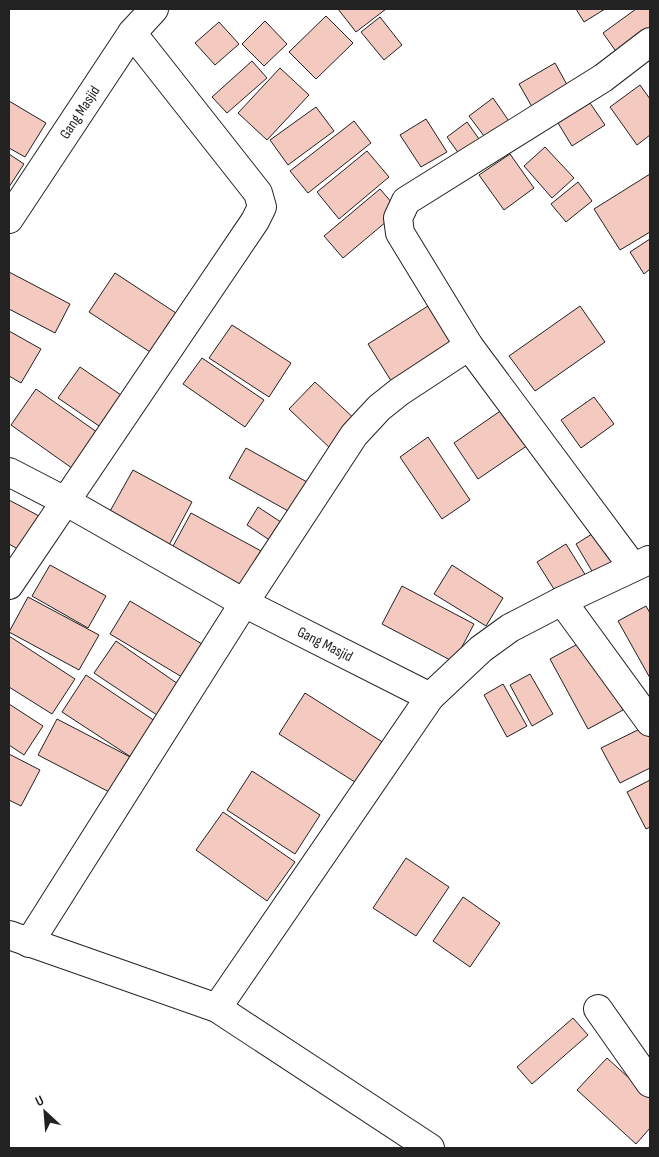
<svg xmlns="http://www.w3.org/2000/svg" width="659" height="1157" font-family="'Sofia Sans Condensed',sans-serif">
<rect width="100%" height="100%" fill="#fff"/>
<path fill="#f3c9c0" stroke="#222" d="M338 9H386L356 32Z
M576 9H605L584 22Z
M636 9H650V40L622 60 603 33Z
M326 16 353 43 316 79 289 52Z
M380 17 402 45 384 60 361 32Z
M265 21 287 44 264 66 242 44Z
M219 22 239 44 215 65 195 43Z
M252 61 267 78 227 113 212 97Z
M555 63 571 92 535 112 519 84Z
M280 68 309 95 267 140 238 113Z
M640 85 650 99V135L637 145 610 107Z
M493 98 513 127 490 144 469 116Z
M9 101 46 123 25 157 9 148Z
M590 103 605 125 572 146 558 123Z
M316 107 334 131 288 165 270 140Z
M426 119 447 152 421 167 400 135Z
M354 121 371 143 308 193 290 171Z
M467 122 484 146 464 161 447 137Z
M545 147 574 178 552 198 524 166Z
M367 151 389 177 339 219 317 192Z
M9 154 24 164 9 187Z
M510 154 534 188 504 210 479 175Z
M650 174V232L620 250 594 209Z
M578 182 592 201 566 222 551 204Z
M380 189 399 211 343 258 324 236Z
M650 239V269L644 274 630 252Z
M9 272 70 304 55 333 9 309Z
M115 273 176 313 150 352 89 312Z
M428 306 455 349 395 387 368 344Z
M580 306 605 342 535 391 509 356Z
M232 325 291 363 269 397 209 358Z
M9 331 41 349 21 383 9 376Z
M202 358 264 400 245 427 183 384Z
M80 367 124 397 102 428 58 398Z
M315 382 358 422 332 450 289 409Z
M36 389 101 435 76 471 11 425Z
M594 397 614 424 581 448 561 420Z
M509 405 534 441 478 479 454 443Z
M428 437 470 500 442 519 400 457Z
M246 448 307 482 290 512 229 478Z
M133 470 192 502 169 545 109 513Z
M9 500 39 516 21 551 9 544Z
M258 507 287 526 274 543 247 525Z
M191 513 263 552 244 587 172 548Z
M600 529 620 563 596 578 576 544Z
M566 544 586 576 557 594 537 562Z
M50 565 106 596 88 628 32 596Z
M452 565 503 598 486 626 434 594Z
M402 586 474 624 454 662 382 624Z
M28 597 99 635 79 670 9 632Z
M130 601 202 644 182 677 110 634Z
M646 606 650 613V678L618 621Z
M9 636 75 679 52 714 9 687Z
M585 640 623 710 588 729 550 659Z
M116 641 181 686 160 717 94 673Z
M530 674 553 714 532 726 510 685Z
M86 675 158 723 134 759 62 712Z
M503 684 527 726 507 737 484 695Z
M305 693 384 743 358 784 279 734Z
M9 704 43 726 24 755 9 745Z
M57 719 134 759 115 795 38 755Z
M646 726 650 734V768L620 783 601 748Z
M9 754 40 770 21 806 9 800Z
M252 771 320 815 295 854 227 810Z
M650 780V827L646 829 627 792Z
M223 812 295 862 267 901 196 850Z
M406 858 449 887 416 936 373 908Z
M463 897 500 923 470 967 433 941Z
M573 1018 588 1035 532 1084 517 1067Z
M607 1058 650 1097V1128L636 1144 577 1090Z"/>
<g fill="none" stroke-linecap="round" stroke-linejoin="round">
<defs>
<g id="minor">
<path id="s1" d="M9 219 132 33 154 9"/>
<path id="s2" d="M9 472 65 501 244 603 430 697"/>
<path d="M633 567 469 346 400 233 398 218 406 201 603 78 650 42"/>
<path d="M9 585 255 221 262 207 258 193 132 33"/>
<path d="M562 601 650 722"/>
<path d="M9 935 217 1008 430 1148"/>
<path d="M29 943 244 603 354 435 379 408 399 392 469 346"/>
<path d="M217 1008 430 697 481 649 510 628 562 601 649 560"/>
<path d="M598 1009 650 1083"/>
</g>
</defs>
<use href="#minor" stroke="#222" stroke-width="30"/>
<use href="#minor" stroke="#fff" stroke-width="28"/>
</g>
<g text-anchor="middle" stroke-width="4" stroke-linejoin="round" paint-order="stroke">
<g font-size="15" fill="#222" stroke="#fff">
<text dy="5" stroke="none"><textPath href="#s1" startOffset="128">Gang Masjid</textPath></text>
<text dy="5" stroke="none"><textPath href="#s2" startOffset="360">Gang Masjid</textPath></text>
</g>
</g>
<rect width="659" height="1157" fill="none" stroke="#222222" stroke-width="20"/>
<g transform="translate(45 1112) rotate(334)" stroke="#ffffff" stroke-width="4" paint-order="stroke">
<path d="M0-4L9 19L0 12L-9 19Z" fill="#222222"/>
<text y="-8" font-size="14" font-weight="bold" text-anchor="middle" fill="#222222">U</text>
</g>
</svg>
